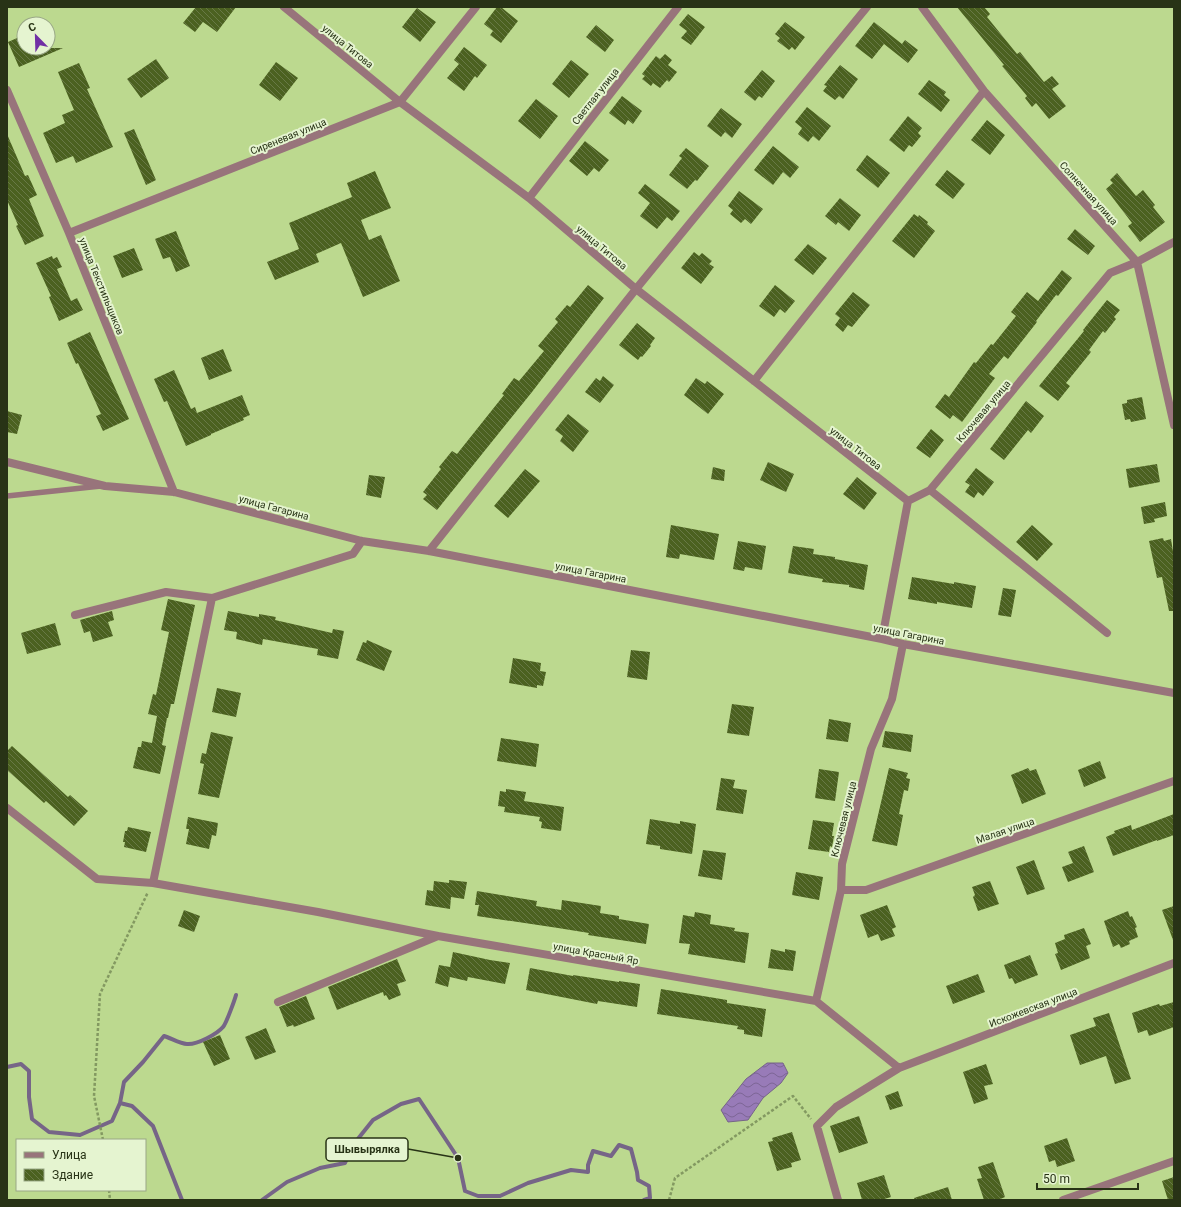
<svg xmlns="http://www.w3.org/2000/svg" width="1181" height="1207" font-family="Roboto,sans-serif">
<defs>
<pattern id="water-waves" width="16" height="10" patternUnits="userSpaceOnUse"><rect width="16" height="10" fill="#987bb8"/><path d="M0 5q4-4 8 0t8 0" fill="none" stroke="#7c6595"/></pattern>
<pattern id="building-back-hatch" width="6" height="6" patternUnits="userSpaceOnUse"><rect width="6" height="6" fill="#4b6120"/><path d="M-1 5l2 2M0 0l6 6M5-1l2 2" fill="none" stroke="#687946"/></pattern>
</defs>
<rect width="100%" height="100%" fill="#bcd98f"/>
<path fill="url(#water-waves)" stroke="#766587" d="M767 1063H783L788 1073 781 1083 763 1098 748 1120 728 1122 721 1110 746 1079Z"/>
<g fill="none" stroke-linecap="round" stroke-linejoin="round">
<path stroke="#766587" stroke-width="4" d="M7 1067 21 1064 29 1071V1097L32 1119 49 1132 80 1135 112 1121 120 1103 132 1106 153 1126 182 1200
M120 1103 124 1082 143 1062 164 1036C171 1038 180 1044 187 1044 197 1045 217 1034 223 1027 226 1024 235 999 236 995
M262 1200 287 1182 320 1168 345 1163 353 1145 373 1120 401 1104 419 1099 458 1158 465 1191 478 1196H500L528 1183 571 1170 588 1172V1165L593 1151 611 1156 619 1145 631 1149 637 1172 638 1180 649 1186 650 1198 644 1200"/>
</g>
<path fill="url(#building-back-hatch)" d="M196 7H236L217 32 203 22 195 32 183 23Z
M497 7H501L518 21 501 43 490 35 493 31 484 24Z
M957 7H984L990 14 987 17 1017 54 1020 52 1044 82 1052 76 1059 84 1052 89 1066 106 1049 119 1036 103 1032 107 1025 98 1027 96 1002 66 1004 65Z
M417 8 436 22 420 42 402 27Z
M688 14 705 27 691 45 681 38 687 31 679 25Z
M785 22 805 37 795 50 792 47 789 50 777 41 780 38 775 34Z
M874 22 902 44 905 40 918 50 908 63 884 44 872 59 855 46Z
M596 25 614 40 605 52 586 37Z
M24 35V48H63L19 67 8 42Z
M464 47 487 65 477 78 475 76 464 91 447 78 459 64 454 60Z
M665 54 672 60 668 65 677 72 669 82 667 80 660 88 653 83 651 86 642 79 645 76 642 74 656 56 660 59Z
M156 59 169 78 141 98 127 79Z
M571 60 589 74 569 98 552 84Z
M276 62 298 78 280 101 259 85Z
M79 63 90 88 87 89 113 147 76 163 73 156 56 163 43 133 65 123 62 115 74 110 58 72Z
M840 65 858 79 843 99 839 96 835 100 823 91 827 86 824 85Z
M762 70 775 81 762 98 759 96 755 101 744 92Z
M929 80 946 92 944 95 950 100 941 112 918 94Z
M622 96 642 111 633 124 628 120 625 125 609 113Z
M536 99 558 116 540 139 518 121Z
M807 107 831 126 819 141 813 136 808 142 798 134 802 128 795 122Z
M721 108 742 124 732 138 725 132 721 137 707 126Z
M908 116 922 128 918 133 921 136 912 147 909 145 904 152 889 140Z
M987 120 1005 135 990 155 971 140Z
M134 129 156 180 146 185 124 133Z
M7 134 25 176 28 175 37 195 29 199 44 236 25 245 16 226 18 225 7 200Z
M585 141 609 160 599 172 594 168 587 176 569 161Z
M773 146 799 167 790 178 783 172 773 185 754 170Z
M686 148 709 166 697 181 695 180 687 189 669 175 682 158 679 156Z
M867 155 890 173 878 188 856 170Z
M947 170 965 184 953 199 935 185Z
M375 171 391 208 361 220 369 240 381 235 400 281 363 297 341 243 316 254 319 262 275 280 267 262 299 249 289 223 352 197 347 183Z
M1117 173 1136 196 1143 190 1155 205 1153 207 1165 222 1140 242 1128 226 1132 223 1106 189 1113 183 1110 180Z
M645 184 680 211 672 221 667 217 657 229 640 216 650 203 638 193Z
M739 191 763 209 751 224 745 219 741 223 730 214 733 210 728 206Z
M840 198 861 215 849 231 838 222 836 225 825 216Z
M914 214 918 217 919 215 928 222 927 224 935 231 914 258 892 241Z
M1075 229 1095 246 1088 255 1067 239Z
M176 231 190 266 176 272 170 257 163 259 155 239Z
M808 244 827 258 813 275 794 260Z
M134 248 143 270 122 278 113 256Z
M694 252 699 256 702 253 712 261 709 264 714 267 701 284 681 268Z
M52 256 53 259 57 257 62 267 57 269 71 301 77 298 83 310 59 321 49 297 51 296 36 263Z
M1062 270 1072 278 1058 296 1056 295 1036 321 1037 322 1008 359 1004 356 989 374 995 378 962 422 953 415 950 419 935 407 945 394 949 397 974 362 976 363 991 344 993 345 1016 316 1011 312 1027 292 1038 301Z
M588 285 604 298 532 392 437 510 423 499 427 495 423 492 441 469 439 467 452 451 457 454 504 395 502 394 514 378 519 381 544 351 538 346 558 322 555 319 567 305 570 307Z
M775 285 795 301 785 313 780 309 774 317 759 306Z
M853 292 870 305 852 327 848 325 843 332 835 325 840 318 835 314Z
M1107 300 1120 310 1114 317 1116 319 1105 333 1103 331 1089 350 1091 352 1066 383 1070 386 1058 401 1039 386 1084 331 1083 330Z
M637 323 655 338 650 345 651 346 642 357 641 356 638 360 619 345Z
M90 332 129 419 103 431 96 416 101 414 78 363 76 364 67 343Z
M223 349 232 371 209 380 201 358Z
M174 370 191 409 195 407 197 413 242 395 250 415 243 418 244 420 211 434V435L186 446 167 401 164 402 154 379Z
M603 376 614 385 600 403 585 392 596 378 600 381Z
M696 378 705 384 707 381 724 394 708 414 684 395Z
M1142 397 1146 419 1131 422 1130 419 1125 420 1122 404 1127 403V400Z
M1026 401 1044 416 1031 433 1028 430 1004 460 990 449Z
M7 411 22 415 17 434 7 432Z
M568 414 589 431 573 452 560 441 563 436 555 430Z
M931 429 944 440 930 458 916 448Z
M768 462 794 474 786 492 760 480Z
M1157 464 1160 482 1129 488 1126 469Z
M713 467 725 470 724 481 711 479Z
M976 468 994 482 983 496 978 492 974 498 965 492 970 485 965 482Z
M525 469 540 481 508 518 494 506Z
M369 475 385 477 381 498 366 495Z
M857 477 877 493 864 510 843 494Z
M1165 502 1167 516 1154 519 1155 522 1144 524 1141 507Z
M671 525 719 534 714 560 680 554 679 559 666 557Z
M1032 525 1053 544 1037 561 1016 542Z
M1163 538 1164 541 1171 539 1174 558V611H1169L1162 577 1157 578 1149 541Z
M738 541 766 546 762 570 745 567 744 571 733 569Z
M793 546 814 549 813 554 835 557V559L868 565 864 590 849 587V585L822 582 823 579 788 573Z
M912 577 954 584V582L976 586 972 608 937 602V604L908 599Z
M1003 588 1016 590 1011 617 998 615Z
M168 599 195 605 174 704H171L168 718H167L162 745 166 746 160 774 133 768 138 747H141L142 741 152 743 157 716 148 714 153 694 156 695 169 632 161 630Z
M112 611 114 620 108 622 113 636 93 642 90 631 84 633 80 620Z
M228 611 259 617V614L276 617 275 620 332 633 333 629 344 631 338 659 317 655 318 649 263 639 262 645 236 639 237 632 224 630Z
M55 623 61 645 27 654 21 633Z
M367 640 392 651 384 671 356 660 363 642 366 643Z
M631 650 650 652 647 680 627 677Z
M513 658 541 663 540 671 546 672 543 686 537 685V688L509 683Z
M217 688 241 693 236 717 212 712Z
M732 704 754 707 749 736 727 733Z
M829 719 851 723 848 742 826 739Z
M885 731 913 735 911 752 882 747Z
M211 732 233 737 219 798 198 794 204 764 200 763 202 753 206 754Z
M501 738 539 744 536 767 497 761Z
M12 746 68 797 70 795 88 811 74 826 46 801 44 803 7 770V751Z
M1100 761 1106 778 1084 787 1078 770Z
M889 768 908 773 906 778 910 779 908 791 904 790 899 814 903 815 897 846 872 841Z
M1028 768 1030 771 1036 769 1046 794 1022 804 1011 775Z
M819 769 839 772 835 801 815 798Z
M721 778 735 780 733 788 747 790 743 814 716 810Z
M506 789 526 792 524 801 564 807 561 831 541 828 542 822 539 821 540 817 504 812 505 807 498 806 500 791 506 792Z
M1174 814V835L1157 841V840L1113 856 1106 837 1115 833 1114 831 1131 825 1132 830Z
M188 817 218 823 216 836 212 835 209 849 186 844 189 829H186Z
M650 819 680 824V821L696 824 692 854 660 849V846L646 844Z
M813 820 834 823 832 836H834L832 847 830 846 829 852 808 849Z
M128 827 151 832 146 852 124 847 125 842H123L125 831H127Z
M1084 846 1094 872 1068 882 1062 867 1073 863 1068 852Z
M703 850 726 853 722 880 698 876Z
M1034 860 1045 889 1027 895 1016 867Z
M796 872 823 877 819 900 792 895Z
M449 880 467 882 464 899 451 897 450 909 425 905 427 890 433 891 434 881 449 883Z
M990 881 999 904 978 911 973 897 975 895 972 887Z
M477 891 537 901 536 906 561 910 562 900 601 906 600 913 619 916V919L649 924 646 944 588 935 589 933 558 928 477 916 479 905H475Z
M887 905 896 927 892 929 895 936 881 941 878 934 868 938 860 915Z
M1174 906V940H1173L1162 910Z
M184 910 200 916 194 932 178 926Z
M1128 911 1130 917 1132 916 1137 927 1135 928 1138 937 1129 941 1130 944 1121 948 1119 944 1113 947 1104 921Z
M695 912 711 915 710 924 735 928 734 931 749 933 745 963 688 954 690 944 679 943 683 915 694 917Z
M1084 928 1091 944 1086 946 1090 958 1061 970 1055 954 1058 953 1055 943 1065 939 1064 935Z
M771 949 785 952V949L796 951 793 971 768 968Z
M453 952 490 960 510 963 505 984 468 977 467 981 450 977 448 987 435 983 439 965 450 967Z
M1030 955 1038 975 1015 984 1012 978 1009 979 1004 965Z
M397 959 406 981 397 984 401 995 389 1000 386 995 384 996 383 992 337 1010 328 987Z
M530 968 573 976V975L619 982V981L640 984 637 1007 598 1001 597 1004 526 990Z
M978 974 985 992 953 1004 946 986Z
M661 989 727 1000V1003L766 1009 762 1037 744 1034V1030L737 1029 738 1026 657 1014Z
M306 996 315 1019 294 1027 293 1025 287 1027 279 1007Z
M1174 1002V1027L1149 1036 1147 1030 1138 1033 1132 1013 1159 1004 1160 1006Z
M1109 1013 1131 1079 1115 1084 1106 1056 1080 1065 1070 1035 1096 1026 1093 1018Z
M266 1028 276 1052 255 1060 245 1037Z
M220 1035 230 1059 214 1066 203 1042Z
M986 1064 993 1084 984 1086 988 1099 974 1104 963 1072Z
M898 1091 903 1106 890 1110 885 1096Z
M859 1116 868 1143 839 1153 830 1126Z
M792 1132 801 1160 791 1163 792 1167 777 1171 768 1142 773 1141 772 1138Z
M1067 1138 1075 1161 1057 1167 1055 1160 1049 1162 1044 1146Z
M993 1162 1005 1197 998 1200H984L977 1179 982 1178 978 1167Z
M884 1175 891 1197 881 1200H862L857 1183Z
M1174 1177V1200H1168L1162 1181Z
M948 1187 952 1200H915L914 1198Z"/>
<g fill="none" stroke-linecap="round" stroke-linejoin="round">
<path stroke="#839961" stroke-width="2.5" stroke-dasharray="3 2" stroke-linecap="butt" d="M103 1140 94 1096 100 994 148 892
M109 1190 110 1200
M669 1200 675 1178 793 1096 811 1119"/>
<path stroke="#98747b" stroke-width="5.5" d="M7 496 101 486"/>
<path stroke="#98747b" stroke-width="8" d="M284 7 400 102 529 198 636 289 908 501
M922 7 984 91 1137 262 1174 425
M7 90 69 233 174 492
M529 198 678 7
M69 233 400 102 476 7
M754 381 984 91
M7 462 105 486 174 492 362 541 429 551 882 639 903 644 1174 693
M930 490 1107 633
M429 551 636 289 867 7
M75 615 166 592 212 598
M882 639 908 501 930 490 1110 273 1137 262 1174 242
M7 808 97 879 153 883 318 912 438 936
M153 883 212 598 353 554 362 541
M841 890H866L1174 781
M816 1001 841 890 842 864 871 749 892 699 903 644
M278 1002 438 936 816 1001 899 1068
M838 1200 817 1126 836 1107 899 1068 1174 963
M1063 1200 1174 1161"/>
</g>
<g text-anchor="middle" stroke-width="4" stroke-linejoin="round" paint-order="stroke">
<g font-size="10" fill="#283316" stroke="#e5f4d0">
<text transform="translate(348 46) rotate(39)" y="4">улица Титова</text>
<text transform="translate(595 96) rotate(-52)" y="4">Светлая улица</text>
<text transform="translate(288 136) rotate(-22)" y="4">Сиреневая улица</text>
<text transform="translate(1089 193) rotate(48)" y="4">Солнечная улица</text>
<text transform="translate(602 247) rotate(40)" y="4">улица Титова</text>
<text transform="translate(102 286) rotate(68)" y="4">улица Текстильщиков</text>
<text transform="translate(983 411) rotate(-50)" y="4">Ключевая улица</text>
<text transform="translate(856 448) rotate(38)" y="4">улица Титова</text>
<text transform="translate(274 507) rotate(15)" y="4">улица Гагарина</text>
<text transform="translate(591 572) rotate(11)" y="4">улица Гагарина</text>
<text transform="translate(909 634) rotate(11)" y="4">улица Гагарина</text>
<text transform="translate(843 819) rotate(-76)" y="4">Ключевая улица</text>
<text transform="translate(1005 830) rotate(-19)" y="4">Малая улица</text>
<text transform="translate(596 953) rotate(10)" y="4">улица Красный Яр</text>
<text transform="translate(1033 1007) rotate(-21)" y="4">Искожевская улица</text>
</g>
</g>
<path fill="none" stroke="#283316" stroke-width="1.5" d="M458 1158L408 1149"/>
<circle fill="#283316" stroke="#e5f4d0" stroke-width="1.5" cx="458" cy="1158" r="4"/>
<rect fill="#e5f4d0" stroke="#283316" stroke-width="1.5" x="326" y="1138" width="82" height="23" rx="4"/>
<g font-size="11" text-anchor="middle" font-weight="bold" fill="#283316">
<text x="367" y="1153">Шывырялка</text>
</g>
<rect width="1181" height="1207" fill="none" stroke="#283316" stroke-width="16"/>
<rect x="16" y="1139" width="130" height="52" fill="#e5f4d0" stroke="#99a786"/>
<rect x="24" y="1152" width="20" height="6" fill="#98747b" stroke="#99a786"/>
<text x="52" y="1159" font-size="12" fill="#283316">Улица</text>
<rect x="24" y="1169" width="20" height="12" fill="url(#building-back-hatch)" stroke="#99a786"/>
<text x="52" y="1179" font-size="12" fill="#283316">Здание</text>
<g transform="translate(36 36) rotate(337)"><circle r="19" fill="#e5f4d0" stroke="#99a786"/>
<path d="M0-3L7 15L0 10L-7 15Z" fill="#7130a5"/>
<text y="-6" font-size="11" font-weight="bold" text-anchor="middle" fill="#283316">С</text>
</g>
<path d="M1037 1183v6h101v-6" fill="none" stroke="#283316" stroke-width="2"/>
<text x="1043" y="1183" font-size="12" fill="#283316" stroke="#e5f4d0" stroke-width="3" paint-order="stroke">50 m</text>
</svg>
